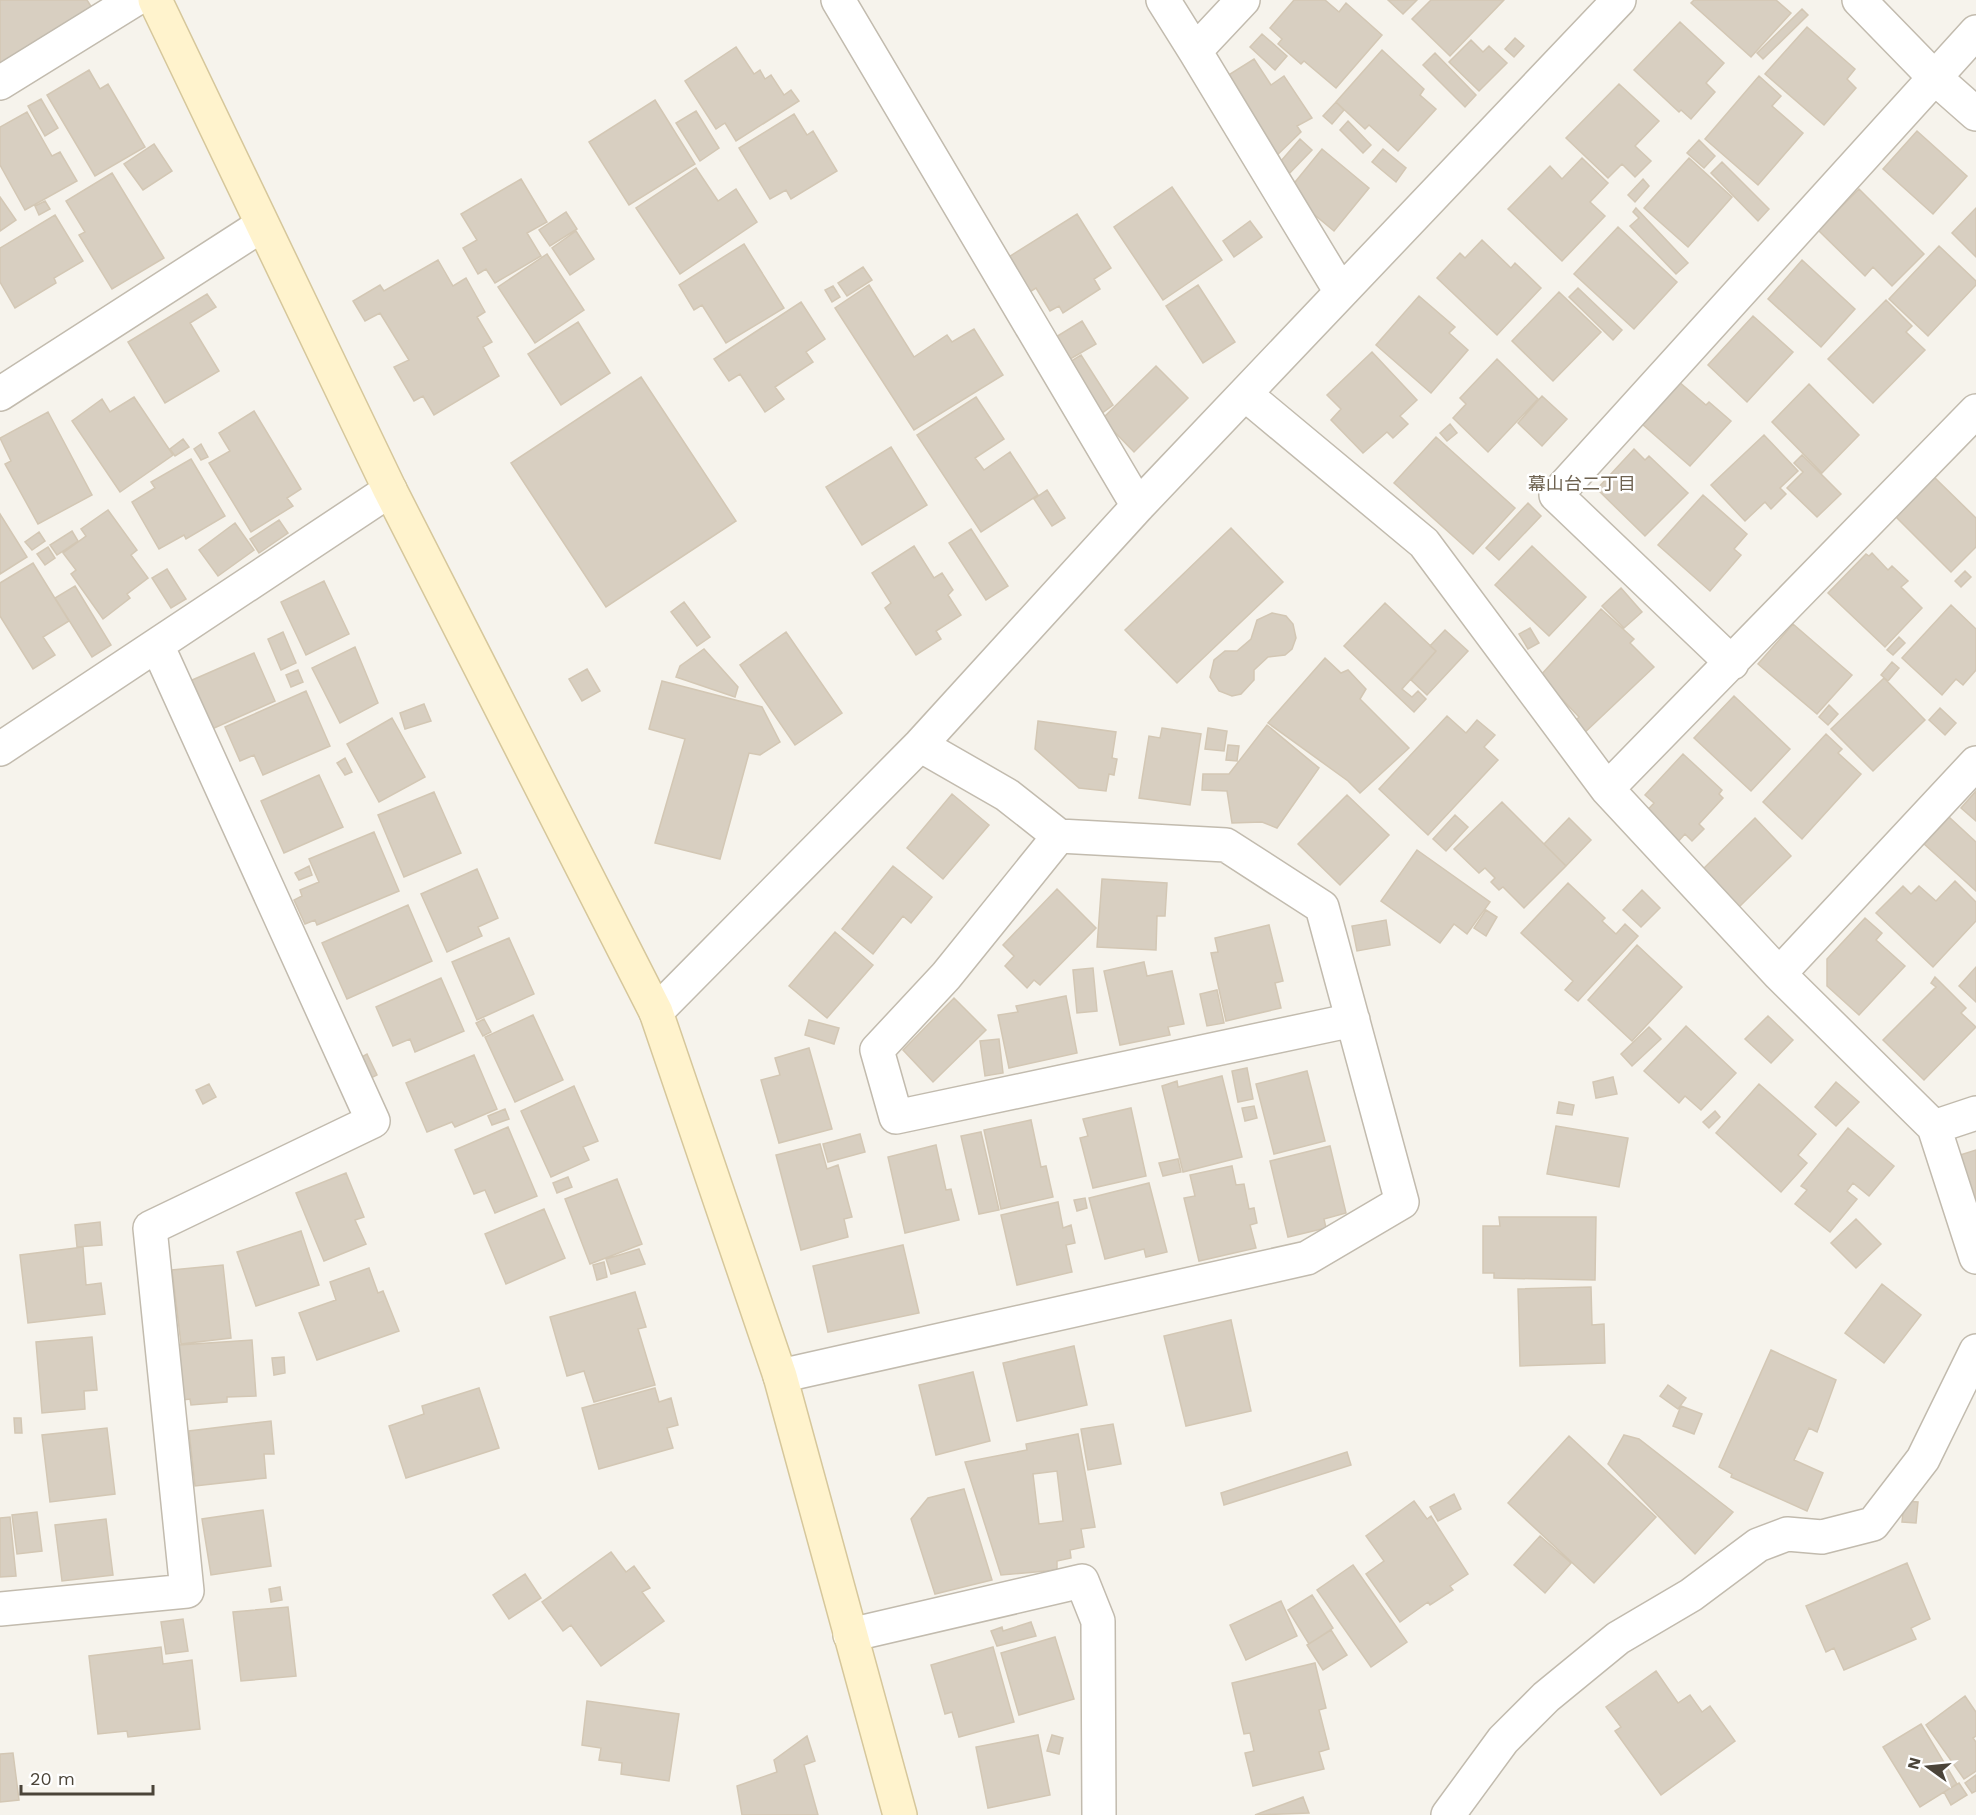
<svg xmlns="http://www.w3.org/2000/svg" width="1976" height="1815" font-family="'Work Sans','Noto Sans JP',sans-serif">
<rect width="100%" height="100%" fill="#f6f3ec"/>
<path fill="#d8cfc1" stroke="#d3c7b4" stroke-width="1.5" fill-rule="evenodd" d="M0 0H87L94 11 0 68Z
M1294 0H1325L1339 12 1346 3 1382 35 1336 88 1304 61 1301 64 1278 44 1282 39 1270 28Z
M1388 0H1417L1403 14Z
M1431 0H1504L1450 56 1412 19Z
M1694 0H1776L1791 13 1751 57 1691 3Z
M1802 9 1808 15 1763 59 1757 53Z
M1680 22 1724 63 1706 83 1715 92 1691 119 1681 110 1679 112 1634 70Z
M1807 27 1855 69 1847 79 1856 88 1824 125 1765 74Z
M1262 34 1287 56 1275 70 1250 47Z
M1515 38 1524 46 1514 57 1505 49Z
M1471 40 1483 52 1489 46 1507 63 1479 91 1449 62Z
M736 47 754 74 760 70 765 79 771 75 784 95 791 90 799 101 736 141 725 123 716 129 685 81Z
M1382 50 1424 89 1420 95 1436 109 1398 151 1369 125 1365 129 1336 102Z
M1435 53 1476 95 1465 107 1423 65Z
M1254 59 1271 85 1284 76 1312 118 1297 126 1301 132 1270 162 1219 81Z
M89 70 100 89 108 84 145 147 95 176 47 95Z
M1759 76 1781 96 1772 106 1803 133 1758 185 1705 139Z
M1619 84 1659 121 1635 146 1651 161 1635 177 1622 164 1608 178 1566 138Z
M41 99 58 128 45 136 28 106Z
M655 100 695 164 629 205 589 142Z
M1336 102 1344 110 1332 124 1323 116Z
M696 111 719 148 700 161 676 123Z
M27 112 52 156 60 152 77 181 25 210 0 165V127Z
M794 114 807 135 813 131 837 171 791 199 786 190 770 199 739 148Z
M1348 121 1371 145 1363 153 1340 130Z
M1917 131 1967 176 1933 214 1883 169Z
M1300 139 1312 150 1284 179 1274 169Z
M1699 140 1715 156 1704 168 1687 153Z
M154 144 172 171 143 190 124 164Z
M1322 149 1369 188 1334 231 1287 192Z
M1383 149 1406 168 1396 182 1372 162Z
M1582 158 1608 183 1590 202 1605 216 1562 261 1508 209 1550 166 1562 179Z
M1689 158 1732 197 1688 247 1644 208Z
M1722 162 1769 209 1758 221 1711 173Z
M696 168 718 201 736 189 757 222 680 274 636 208Z
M112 173 164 258 112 289 79 235 85 232 66 201Z
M521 179 547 222 527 233 541 256 495 283 486 269 478 274 463 248 477 240 461 214Z
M1643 179 1649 186 1635 202 1628 195Z
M1172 187 1222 260 1163 300 1114 227Z
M1859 189 1924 254 1892 286 1873 267 1865 276 1818 230Z
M0 197 16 220 0 231Z
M45 201 50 209 39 215 35 206Z
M1636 208 1688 263 1676 274 1630 226 1639 218 1633 212Z
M1976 208V257L1952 233Z
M566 212 577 229 550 246 539 230Z
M1077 214 1111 268 1094 279 1100 289 1063 313 1059 306 1050 311 1036 288 1028 293 996 265Z
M55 215 83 261 54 278 56 283 15 308 0 282V248Z
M1250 221 1262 237 1234 257 1223 241Z
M1618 227 1677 282 1634 329 1574 274Z
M576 231 594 259 570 275 552 248Z
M1482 240 1511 268 1515 263 1541 288 1497 335 1437 278 1460 253 1465 258Z
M744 244 784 308 726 343 702 305 694 310 679 285Z
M1939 246 1976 281V285L1928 336 1889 299Z
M547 254 584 310 535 343 498 287Z
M438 260 453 286 466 278 485 312 477 317 492 342 483 347 499 376 434 415 423 396 414 401 394 367 409 360 380 313 365 321 353 301 380 285 384 291Z
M1802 260 1855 309 1821 347 1768 299Z
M863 267 872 280 847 296 838 283Z
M869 285 914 357 947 335 952 342 974 329 1003 375 914 430 835 308Z
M1198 285 1235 342 1203 363 1166 306Z
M833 286 840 297 832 302 825 290Z
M1578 288 1622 330 1613 340 1569 297Z
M1559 292 1601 332 1553 381 1512 341Z
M207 294 216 307 190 323 219 371 165 403 128 342Z
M1419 296 1455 327 1449 333 1468 350 1431 393 1376 345Z
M1886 300 1912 326 1906 332 1925 350 1873 403 1828 359Z
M801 302 825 339 806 352 813 362 775 387 784 399 765 412 740 374 729 381 714 359Z
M1753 316 1793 352 1747 402 1708 365Z
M1082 321 1096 344 1060 365 1046 343Z
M578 322 610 373 561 405 528 354Z
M1372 352 1417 400 1400 416 1408 424 1393 438 1387 432 1363 453 1331 420 1341 409 1327 395Z
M1081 355 1113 405 1093 420 1060 368Z
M1497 359 1538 399 1488 452 1453 418 1466 404 1460 398Z
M1156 366 1188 398 1134 452 1102 419Z
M641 377 736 521 606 607 511 463Z
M1678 381 1706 405 1709 402 1731 421 1690 466 1642 424Z
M1809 384 1859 435 1822 473 1772 422Z
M1542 396 1567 419 1542 446 1518 423Z
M134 397 173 455 120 492 72 421 102 399 110 412Z
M976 397 1004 439 975 458 984 470 1010 452 1038 495 981 532 917 435Z
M254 411 301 489 287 498 293 506 251 532 209 463 230 451 219 433Z
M48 412 92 495 38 524 5 464 11 461 0 438Z
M1450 424 1457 433 1447 441 1440 433Z
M1764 435 1798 471 1780 488 1786 494 1771 509 1765 502 1745 521 1711 485Z
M1436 437 1515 508 1473 554 1394 483Z
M183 439 189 447 175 456 170 449Z
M201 444 208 457 201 460 194 449Z
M891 447 927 505 862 545 826 487Z
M1634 449 1645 460 1649 456 1688 493 1645 536 1597 489Z
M1802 455 1841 494 1817 517 1787 488 1803 472 1794 463Z
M191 459 225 516 186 539 184 535 159 549 132 502 155 488 151 482Z
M1932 475 1976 518V547L1951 572 1893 514Z
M1047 490 1065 518 1052 526 1034 499Z
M1703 495 1747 534 1734 549 1741 555 1710 591 1658 545Z
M1528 503 1541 516 1499 560 1486 548Z
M108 510 137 550 131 555 148 578 127 594 130 598 103 619 71 574 76 570 63 553 86 536 81 529Z
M0 514 27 557 0 574Z
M279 520 288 533 259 553 250 539Z
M235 523 254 550 218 576 199 550Z
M1231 528 1283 582 1177 683 1125 630Z
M971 529 1008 586 986 600 949 543Z
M72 531 78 541 57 555 50 545Z
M39 532 45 541 32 550 25 542Z
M914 546 934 578 942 573 953 590 948 595 961 615 936 631 941 639 916 655 885 608 891 603 872 573Z
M1532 546 1586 597 1549 636 1495 585Z
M48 547 55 558 45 565 37 554Z
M1872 553 1888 570 1892 566 1908 581 1901 587 1922 608 1885 647 1828 593 1866 554 1869 556Z
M33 563 69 621 43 637 55 655 33 669 0 616V583Z
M167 569 186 599 171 608 152 578Z
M1965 571 1971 577 1961 587 1955 581Z
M324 581 349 634 306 655 281 602Z
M75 586 111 645 92 657 55 598Z
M1621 588 1642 612 1624 628 1602 606Z
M684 602 710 637 697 646 671 612Z
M1385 603 1436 651 1402 689 1412 697 1418 691 1426 699 1414 712 1344 646Z
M1951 605 1976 629V670L1963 685 1956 679 1942 695 1902 658Z
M1601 609 1634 639 1630 643 1654 667 1580 737 1570 726 1579 717 1540 676Z
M1272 613 1286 616 1293 624 1296 638 1292 649 1285 655 1268 657 1254 670V680L1241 694 1232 696 1219 691 1210 677 1214 660 1225 651H1237L1251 639 1257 620Z
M1793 624 1852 675 1817 714 1758 664Z
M1530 628 1539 643 1528 649 1519 634Z
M1445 630 1468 651 1427 695 1411 680 1436 651 1430 646Z
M283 632 296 663 281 670 268 639Z
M786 632 842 713 795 745 740 665Z
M1899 637 1905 643 1893 655 1887 650Z
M355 647 378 703 340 723 312 668Z
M704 649 738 687 735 697 676 677 680 666Z
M254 653 275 701 212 729 190 681Z
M1325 658 1341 673 1348 670 1366 689 1360 699 1409 748 1360 793 1348 781 1268 723Z
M1892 662 1899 668 1888 681 1881 675Z
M587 669 600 691 582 701 569 679Z
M298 670 303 682 291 687 286 675Z
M1884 678 1925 720 1873 771 1831 729Z
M662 681 762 707 780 742 760 755 749 753 720 859 655 843 685 739 649 729Z
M306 691 330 746 263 775 254 755 240 761 225 727Z
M1734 696 1790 749 1751 791 1694 738Z
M424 704 431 721 405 729 400 713Z
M1829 705 1838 714 1828 725 1819 717Z
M1940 708 1956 723 1945 735 1929 720Z
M1447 716 1466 733 1477 720 1495 735 1484 747 1498 760 1428 835 1379 789Z
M392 718 425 777 379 802 347 744Z
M1038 721 1116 732 1112 758 1117 759 1114 775 1109 774 1106 791 1079 788 1035 749Z
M1267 725 1319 768 1277 828 1262 822 1232 823 1227 791 1202 790 1203 774H1229Z
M1162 728 1201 734 1190 805 1139 798 1149 736 1160 738Z
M1208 728 1227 731 1224 751 1205 749Z
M1826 734 1842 749 1838 753 1861 774 1802 839 1763 802Z
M1228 745 1239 746 1237 761 1226 760Z
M1683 754 1722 790 1719 794 1723 798 1699 824 1704 829 1692 841 1685 834 1675 845 1643 815 1654 803 1645 795Z
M345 758 352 772 345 775 337 763Z
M319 775 343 827 284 853 261 801Z
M1976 791V821L1961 808Z
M434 792 461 853 404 877 378 815Z
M952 794 989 825 943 879 907 848Z
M1347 795 1389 835 1340 885 1298 844Z
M1502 802 1566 866 1524 908 1503 887 1499 890 1491 882 1495 878 1485 868 1479 873 1454 849Z
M1455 815 1468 827 1446 851 1433 839Z
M1949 817 1976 842V891L1924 844Z
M1569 818 1591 840 1566 866 1544 844Z
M1755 818 1791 856 1735 911 1699 873Z
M374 832 399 891 317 925 315 920 305 924 294 900 302 896 300 890 319 882 309 859Z
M1417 850 1490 902 1467 934 1454 924 1440 943 1381 901Z
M309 866 312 875 299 880 295 873Z
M893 866 932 897 911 923 903 916 873 954 842 929Z
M477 869 498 918 478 927 482 936 447 952 421 894Z
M1102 879 1167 883 1165 916H1157L1156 950 1097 947Z
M1955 881 1976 902V921L1933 967 1876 913 1903 886 1911 894 1919 886 1936 901Z
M1568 883 1605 918 1602 921 1616 934 1625 924 1638 936 1578 1001 1565 990 1573 981 1521 933Z
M1057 889 1096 928 1040 985 1034 980 1027 988 1005 966 1014 956 1003 945Z
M1642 890 1660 908 1641 927 1623 910Z
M408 905 432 961 347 999 322 943Z
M1486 910 1497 917 1486 936 1474 928Z
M1865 918 1882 933 1876 940 1905 966 1859 1015 1827 986V959Z
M1386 920 1390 945 1357 951 1352 926Z
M1269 925 1283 981 1275 983 1281 1008 1226 1021 1211 953 1218 952 1215 938Z
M835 932 873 965 827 1018 789 986Z
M509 938 534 994 477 1020 452 962Z
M1637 945 1682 987 1632 1041 1588 1000Z
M1144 962 1147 976 1172 971 1184 1024 1168 1027 1170 1035 1120 1045 1104 971Z
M1976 967V1002L1959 986Z
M1093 968 1097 1011 1077 1013 1073 970Z
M1935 977 1966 1008 1961 1013 1976 1027 1924 1080 1883 1040 1936 987 1931 983Z
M441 978 464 1031 415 1052 410 1039 393 1046 376 1007Z
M1217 990 1224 1023 1207 1026 1200 994Z
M1066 996 1077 1053 1009 1068 998 1015 1018 1012 1016 1006Z
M954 998 986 1030 933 1082 903 1050Z
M533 1015 563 1080 515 1102 485 1037Z
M1768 1016 1793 1040 1771 1063 1745 1039Z
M484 1019 491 1032 483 1036 476 1023Z
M809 1020 839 1028 834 1044 805 1035Z
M1686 1026 1736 1073 1701 1110 1685 1096 1679 1103 1644 1071Z
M1649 1027 1661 1039 1632 1066 1621 1054Z
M999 1039 1003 1073 985 1076 980 1041Z
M809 1048 832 1129 779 1143 761 1080 780 1075 775 1058Z
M367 1054 377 1075 369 1079 358 1059Z
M474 1055 497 1109 455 1127 452 1122 427 1132 406 1083Z
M1247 1068 1253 1099 1238 1102 1232 1071Z
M1307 1071 1325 1141 1274 1154 1256 1084Z
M1222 1076 1242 1157 1183 1172 1162 1086 1177 1081 1178 1087Z
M1613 1077 1617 1094 1596 1098 1593 1082Z
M1836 1082 1859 1102 1836 1126 1815 1107Z
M209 1084 216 1097 203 1104 196 1090Z
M1759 1084 1816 1134 1798 1155 1807 1163 1781 1192 1716 1133Z
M574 1086 598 1141 583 1147 589 1160 551 1177 521 1111Z
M1559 1102 1574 1105 1572 1115 1557 1113Z
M1254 1106 1257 1118 1245 1121 1242 1108Z
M1131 1108 1146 1176 1093 1188 1080 1138 1088 1136 1083 1119Z
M505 1109 509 1119 492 1125 488 1116Z
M1715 1111 1720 1117 1709 1128 1703 1122Z
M1031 1120 1041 1167 1046 1166 1053 1197 1001 1209 984 1130Z
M1556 1126 1628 1138 1619 1187 1547 1174Z
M508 1127 537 1196 495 1213 485 1190 474 1194 455 1150Z
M1848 1128 1894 1166 1869 1196 1853 1183 1847 1191 1857 1199 1830 1232 1795 1204 1807 1190 1801 1186Z
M981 1132 999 1210 979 1214 961 1136Z
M860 1134 865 1152 828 1162 823 1144Z
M820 1144 827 1169 838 1165 852 1217 844 1219 848 1237 801 1250 776 1155Z
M936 1145 946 1190 951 1189 959 1220 905 1233 888 1157Z
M1330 1146 1346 1213 1324 1219 1326 1228 1288 1237 1270 1161Z
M1976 1150V1216L1957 1156Z
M1178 1159 1181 1172 1163 1176 1159 1163Z
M1232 1166 1236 1185 1244 1184 1249 1209 1254 1208 1257 1223 1250 1225 1256 1248 1199 1261 1184 1198 1195 1196 1190 1175Z
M346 1173 364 1217 355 1220 366 1244 324 1261 296 1193Z
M568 1177 572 1187 557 1193 553 1183Z
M617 1179 642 1244 590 1264 565 1199Z
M1149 1183 1167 1252 1146 1257 1144 1249 1105 1259 1089 1198Z
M1085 1198 1087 1208 1077 1211 1074 1200Z
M1058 1202 1063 1228 1071 1225 1075 1243 1066 1245 1072 1272 1017 1285 1001 1215Z
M544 1209 565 1258 506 1284 485 1234Z
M1499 1217H1596L1595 1280 1494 1278V1273H1483V1226H1500Z
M1856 1219 1881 1244 1856 1268 1831 1243Z
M100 1222 102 1245 77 1247 75 1225Z
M301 1231 319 1285 256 1306 237 1252Z
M903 1245 919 1313 828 1332 813 1266Z
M83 1247 86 1285 101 1283 105 1314 28 1323 20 1255Z
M639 1249 645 1264 611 1274 606 1259Z
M604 1262 607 1277 597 1280 593 1265Z
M223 1265 231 1338 181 1344 172 1270Z
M369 1268 378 1293 383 1291 399 1331 317 1360 299 1313 336 1300 330 1282Z
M1882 1284 1921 1315 1884 1363 1845 1333Z
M1591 1287 1592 1325 1604 1324 1605 1363 1520 1366 1518 1289Z
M635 1292 646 1327 638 1329 655 1385 594 1402 584 1371 567 1376 550 1317Z
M1231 1320 1251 1411 1186 1426 1164 1336Z
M92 1337 97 1390 84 1391 85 1409 42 1413 36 1342Z
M252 1340 256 1396 227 1397V1402L191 1405 190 1399 183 1400 179 1345Z
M1074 1346 1087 1405 1017 1421 1003 1363Z
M1771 1350 1836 1380 1817 1432 1809 1428 1794 1460 1823 1473 1807 1511 1731 1477 1732 1474 1719 1467Z
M284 1357 285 1373 274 1375 272 1358Z
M973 1372 990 1441 936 1455 919 1385Z
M1668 1385 1686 1398 1678 1409 1660 1396Z
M479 1388 499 1448 406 1478 389 1426 424 1414 422 1406Z
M655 1388 659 1402 671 1398 678 1425 667 1428 673 1448 599 1469 582 1408Z
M1681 1406 1702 1414 1694 1434 1673 1426Z
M14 1418H21L22 1433H15Z
M271 1421 274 1454H264L266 1478 195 1486 189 1431Z
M1113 1424 1121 1464 1088 1470 1081 1429Z
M107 1428 115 1494 50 1502 42 1435Z
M1078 1434 1095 1527 1081 1529 1084 1547 1070 1550 1071 1558 1057 1561V1570L1001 1575 965 1462 1027 1450 1026 1444ZM1057 1471 1063 1521 1039 1524 1033 1474Z
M1624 1435 1639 1439 1733 1512 1695 1554 1608 1464Z
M1569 1436 1656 1517 1594 1583 1508 1503Z
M1347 1452 1351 1465 1224 1505 1221 1493Z
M964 1489 992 1580 935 1594 911 1519 928 1498Z
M1454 1494 1461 1509 1438 1521 1430 1507Z
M1414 1501 1427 1519 1431 1516 1468 1574 1450 1586 1453 1590 1430 1605 1428 1602 1400 1622 1366 1574 1384 1561 1366 1536Z
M1904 1501 1918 1502 1916 1523 1902 1522Z
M263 1510 271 1566 211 1575 202 1519Z
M37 1512 42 1551 17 1554 12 1515Z
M10 1517 16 1576 0 1577V1518Z
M106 1519 113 1575 62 1581 55 1525Z
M1540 1536 1571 1563 1545 1593 1514 1565Z
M611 1552 626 1572 634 1566 650 1588 642 1592 664 1621 601 1666 571 1625 563 1631 542 1602Z
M1907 1563 1930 1619 1911 1628 1916 1639 1844 1670 1834 1648 1826 1652 1806 1606Z
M1353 1565 1407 1642 1371 1667 1317 1590Z
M525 1574 541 1598 509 1619 493 1595Z
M280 1587 282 1600 271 1602 269 1589Z
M1312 1595 1333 1628 1309 1644 1288 1610Z
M1281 1601 1297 1636 1246 1660 1230 1625Z
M288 1607 296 1676 241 1681 233 1612Z
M183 1619 188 1651 166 1654 161 1622Z
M1031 1622 1036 1636 997 1646 991 1631 1002 1627 1003 1631Z
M1331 1630 1347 1655 1323 1670 1307 1645Z
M1055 1637 1074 1699 1019 1715 1001 1653Z
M161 1647 163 1664 192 1660 200 1729 128 1737 127 1731 98 1734 89 1656Z
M993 1647 1014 1722 959 1737 952 1712 945 1714 931 1665Z
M1315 1663 1326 1708 1319 1710 1329 1749 1319 1752 1324 1769 1253 1786 1245 1753 1254 1751 1250 1733 1244 1734 1232 1683Z
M1656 1671 1678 1703 1690 1695 1702 1712 1710 1706 1735 1741 1661 1795 1615 1731 1621 1727 1606 1707Z
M1965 1696 1976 1712V1736L1973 1738 1976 1742V1771L1964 1779 1926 1725Z
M587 1701 679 1714 669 1781 621 1774 622 1763 599 1760 601 1748 582 1745Z
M1921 1724 1957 1784 1920 1807 1883 1747Z
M1038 1735 1050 1795 988 1808 976 1747Z
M1052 1735 1063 1738 1059 1754 1047 1751Z
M807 1736 815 1761 804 1765 818 1815H742L737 1786 777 1772 774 1760Z
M13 1753 19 1800 0 1802V1754Z
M1976 1775V1791L1972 1793 1965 1783Z
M1959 1783 1967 1795 1951 1805 1944 1792Z
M1303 1797 1309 1813 1255 1815Z"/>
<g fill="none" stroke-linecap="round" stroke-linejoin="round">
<defs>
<path id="street" d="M838 0 1138 506
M1163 0 1195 51
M1243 0 1195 51 1341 292
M1859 0 1934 77 1976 114
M0 83 134 0
M0 394 262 225
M1245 394 1424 543 1607 789 1779 974 1934 1127 1976 1257
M1732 663 1556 495 1976 32
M920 745 1007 795 1059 836 946 976 877 1050 896 1117 1353 1020
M0 749 390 490
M1607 789 1976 411
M1779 974 1976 763
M656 1012 920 745 1138 506 1619 0
M1934 1127 1976 1113
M780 1376 1307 1258 1402 1202 1322 907 1226 845 1059 836
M0 1609 187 1591 150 1228 373 1121 157 645
M850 1635 1082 1581 1098 1621 1099 1815
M1448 1815 1503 1740 1546 1697 1618 1638 1691 1595 1758 1545 1787 1534 1822 1537 1873 1524 1923 1459 1976 1351"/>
<path id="secondary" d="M155 0 390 490 656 1012 780 1376 900 1815"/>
</defs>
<use href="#street" stroke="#c2bbae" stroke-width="36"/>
<use href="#secondary" stroke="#d6c79b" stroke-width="36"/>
<use href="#street" stroke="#fff" stroke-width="33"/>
<use href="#secondary" stroke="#fff3cd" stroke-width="33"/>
</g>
<g text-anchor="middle" stroke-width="5" stroke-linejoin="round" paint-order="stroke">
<g font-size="18" fill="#6e6250" stroke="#fff">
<text x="1582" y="490">幕山台二丁目</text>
</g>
</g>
<g transform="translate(1928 1767) rotate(285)" stroke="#ffffff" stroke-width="4.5" paint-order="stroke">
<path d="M0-4.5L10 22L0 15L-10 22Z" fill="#4b4439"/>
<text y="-9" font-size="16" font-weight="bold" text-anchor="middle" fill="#4b4439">N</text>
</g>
<path d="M21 1785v9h132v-9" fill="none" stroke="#4b4439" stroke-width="3"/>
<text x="30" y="1785" font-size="18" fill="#4b4439" stroke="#ffffff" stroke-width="4.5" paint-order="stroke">20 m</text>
</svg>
